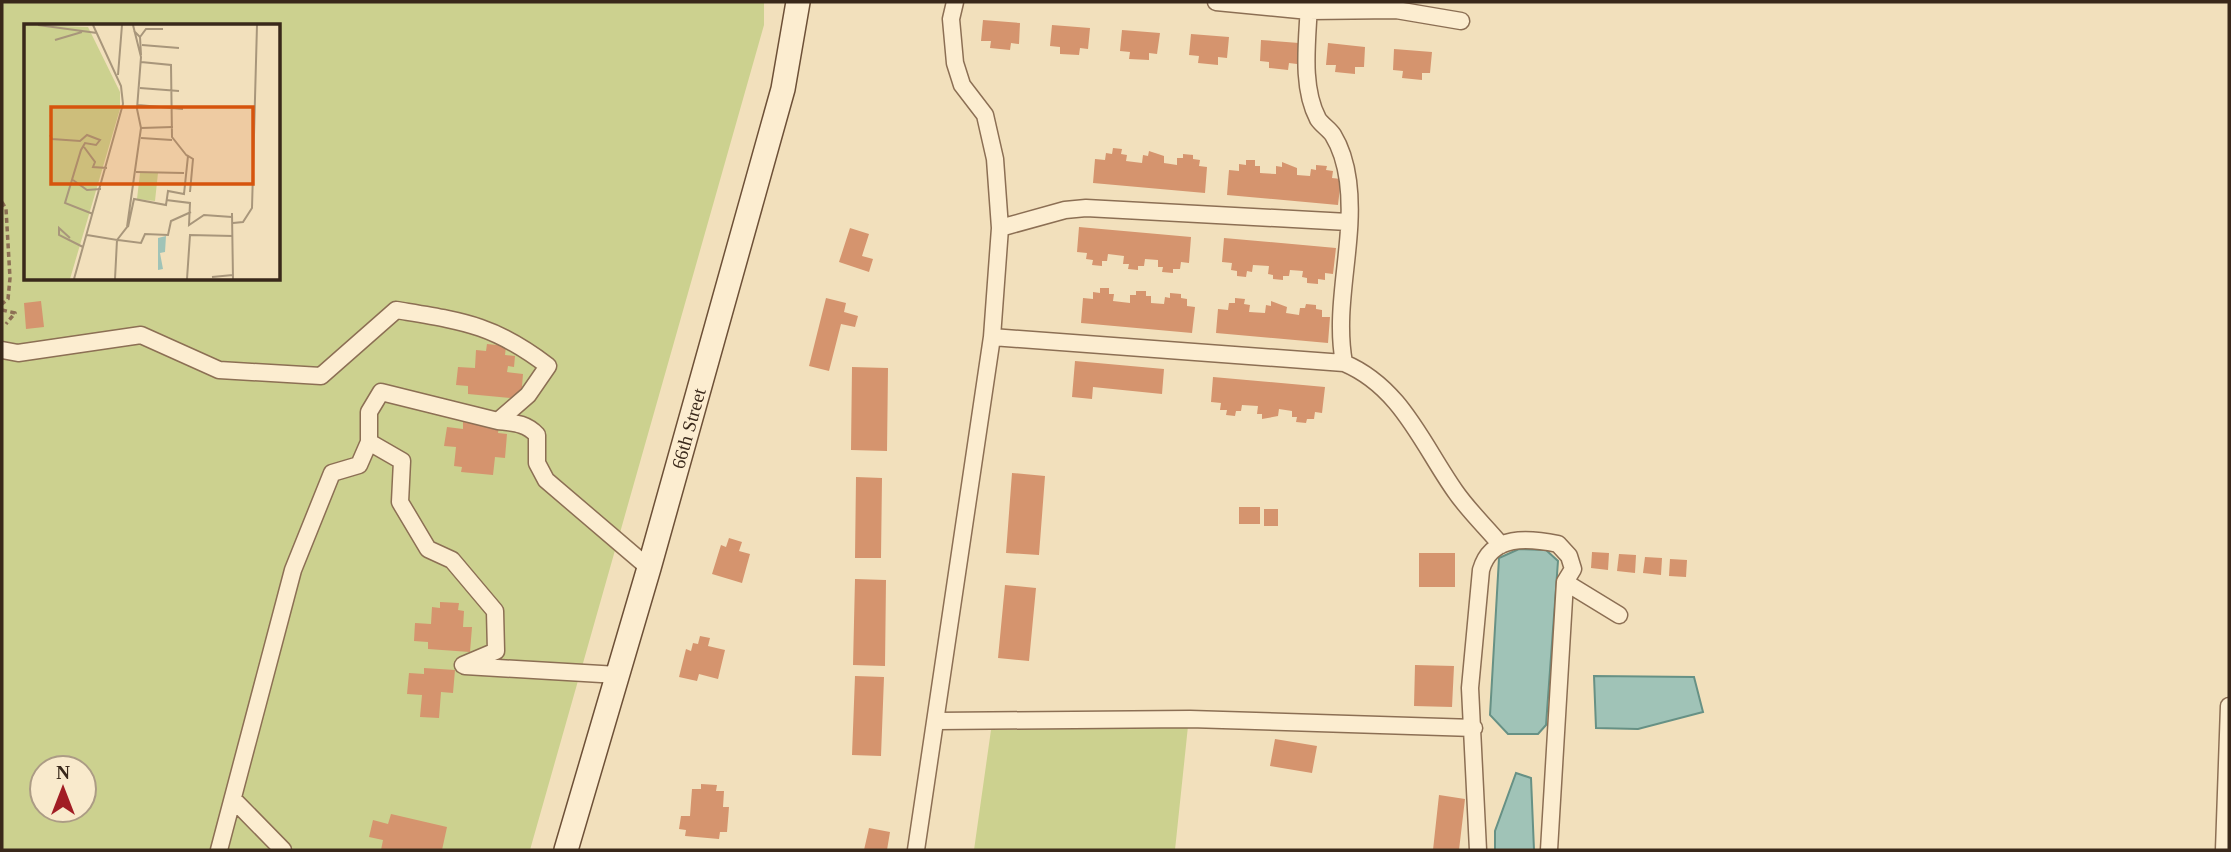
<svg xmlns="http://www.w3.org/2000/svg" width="2231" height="852" font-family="'Times New Roman',serif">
<rect width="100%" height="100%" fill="#f2e0bc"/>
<path fill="#ccd18f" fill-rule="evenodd" d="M2 2H764V25L530 850H2ZM26 26H278V278H26ZM42 768H84V810H42Z
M1188 726 1175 850H974L991 730Z"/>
<path fill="#a0c3b7" stroke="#679185" stroke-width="2" d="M1519 549 1546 550 1558 561 1546 725 1538 734H1508L1490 715 1499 558Z
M1594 676 1694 677 1703 712 1638 729 1596 728Z
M1516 773 1531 778 1534 850H1495V831Z"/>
<path fill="#d5946e" d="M983 20 1020 23 1019 44 1011 43 1010 50 990 48 991 41H981Z
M1052 25 1090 28 1088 49 1080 48 1079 55 1060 54V47L1050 46Z
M1122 30 1160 33 1157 54 1149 53V60L1129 59 1130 52 1120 51Z
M1191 34 1229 37 1227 58 1218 57V65L1198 63 1199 56 1189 55Z
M1261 40 1299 43 1297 64 1289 63 1288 70 1269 68V62L1260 61Z
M1328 43 1365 47 1364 67H1355V74L1335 72 1336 65H1326Z
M1394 49 1432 52 1430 73H1422V80L1402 78 1403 71 1393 70Z
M1113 148 1122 149 1121 154 1127 155 1126 161 1142 163 1143 155 1148 156 1149 151 1164 156V163L1177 165V158H1183V154L1193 155V159L1200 160 1199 166 1207 167 1205 193 1093 183 1095 159 1105 160 1106 153 1112 154Z
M1246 160H1255V166H1260V173L1276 174V166L1282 167V162L1297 168V175L1310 176 1311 169 1316 170V165L1327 166 1326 170 1333 171 1332 178 1341 179 1338 205 1227 195 1229 170 1239 171V164L1246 165Z
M1079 227 1191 237 1189 263 1181 262 1180 269H1173V273L1162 272 1163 267H1158V260L1145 259 1144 266H1138V270L1128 269 1129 264H1123L1124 256 1108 254 1107 261H1102V266L1092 265 1093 260 1086 259 1087 253 1077 252Z
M850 228 869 234 862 256 873 259 869 272 839 262Z
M1224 238 1336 248 1333 274 1325 273V280L1318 279V284L1307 283V278L1302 277 1303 271 1290 270 1289 276H1283V280L1273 279V275L1268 274 1269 266 1253 265 1252 272 1247 271 1246 277 1237 276V271L1231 270 1232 263 1222 262Z
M1100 288H1109V294H1114L1113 301 1130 303V295H1136V291H1146V296H1151V303L1164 304 1165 297 1170 298V293L1181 294V298L1187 299V306L1195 307 1192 333 1081 323 1083 298 1093 299V292L1100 293Z
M826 298 846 303 844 312 858 316 855 327 841 324 829 371 809 366Z
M1235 298 1245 299 1244 304 1250 305 1249 312 1265 313 1266 305 1271 306V301L1287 307 1286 313 1299 315 1300 308H1305L1306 304 1316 305V309L1322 310V317H1330L1328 343 1216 333 1218 309 1228 310 1229 303H1235Z
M41 301 44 327 26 329 24 303Z
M487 344 506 346 505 355 515 356 514 367 508 366 507 372 523 374 521 399 468 394V386L456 385 458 367 475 368 476 350 486 351Z
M1075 361 1164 369 1162 394 1093 387 1092 399 1072 397Z
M852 367 888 368 887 451 851 450Z
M1213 377 1325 387 1322 413 1315 412 1314 419H1307L1306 423 1296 422 1297 417H1292V411L1279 409 1278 416 1262 419V414H1257L1258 406 1242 405 1241 411H1236L1235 416 1226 415 1227 410H1220L1221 403 1211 402Z
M463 422 499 425 498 433 507 434 505 458 495 457 493 475 461 472 462 467 454 466 456 447 444 446 447 427 463 429Z
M1012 473 1045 476 1039 555 1006 553Z
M856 477 882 478 881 558H855Z
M1239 507H1260V524H1239Z
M1264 509H1278V526H1264Z
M729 538 742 542 739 551 750 554 742 583 712 574 721 545 726 547Z
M1592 552 1609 553 1608 570 1591 568Z
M1419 553H1455V587H1419Z
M1619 554 1636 555 1635 573 1617 571Z
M1645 557 1662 558 1661 575 1643 573Z
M1670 559 1687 560 1686 577 1669 576Z
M855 579 886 580 885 666 853 665Z
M1005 585 1036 588 1029 661 998 658Z
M440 602 459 603 458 610 464 611 463 627H472L470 652 428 649V642L414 641 415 623 431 624 432 607 440 608Z
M700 636 710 638 708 646 725 650 718 679 699 674 697 681 679 677 686 649 691 651 693 643 698 644Z
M1415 665 1454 666 1452 707 1414 706Z
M424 668 455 670 453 693 441 692 439 718 420 717 422 695 407 694 409 673 424 674Z
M855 676 884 677 881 756 852 755Z
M1275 739 1317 746 1312 773 1270 766Z
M701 784 717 785 716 791H724L723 807H729L727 832H720L719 839 685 836 686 830 679 829 681 816H690L692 789H701Z
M1439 795 1465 799 1459 850H1433Z
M391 814 447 827 442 850H381L383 840 369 837 373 820 388 824Z
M869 828 890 832 887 850H864Z"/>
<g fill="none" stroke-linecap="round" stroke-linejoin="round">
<defs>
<path id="street" d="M1216 2 1309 11 1396 10 1461 21
M1309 2C1308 38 1300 85 1318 119 1322 125 1329 129 1333 135 1341 148 1346 166 1348 181 1356 242 1333 303 1344 363 1401 387 1422 444 1455 491 1468 510 1486 527 1501 545
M1000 228 1065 210 1086 208 1348 222
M992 337 1344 363
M2 350 18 353 141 335 219 370 321 376 396 310C462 321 493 324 548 366L528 395 498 421 381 392 369 412V442L359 465 332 473 293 570 219 850
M498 421C514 423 526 423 537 435V463L546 480 649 568
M369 442 402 461 400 502 428 549 452 560 495 611 496 651 463 665
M1565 582 1619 615
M465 666 618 675
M937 721 1190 719 1474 728
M233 799 283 850
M916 850 992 337 1000 228 995 159 985 115 962 85 955 63 951 19 955 2
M1478 850 1470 688 1481 570C1491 534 1529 538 1558 544L1569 556 1573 569 1565 582 1549 850
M2224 850 2229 706"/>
<g id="secondary">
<path id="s1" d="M566 850 649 568 783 89 798 2"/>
</g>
</defs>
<use href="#street" stroke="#8c6f54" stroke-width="19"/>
<use href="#secondary" stroke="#6d5037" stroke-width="26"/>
<path stroke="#8c6f54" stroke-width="3.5" stroke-dasharray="5 3.5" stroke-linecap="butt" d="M2 202 6 209 10 278 8 299 2 304
M2 310 15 313 6 324"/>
<use href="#street" stroke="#fcedd0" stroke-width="16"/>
<use href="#secondary" stroke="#fcedd0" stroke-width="23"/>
</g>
<g text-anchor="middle" stroke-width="5" stroke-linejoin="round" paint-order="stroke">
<g font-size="19" fill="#39281a" stroke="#f9eacc">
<text dy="7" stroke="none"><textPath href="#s1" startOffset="439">66th Street</textPath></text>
</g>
</g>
<g transform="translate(24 24)">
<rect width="256" height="256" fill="#f2e0bc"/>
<path d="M0 1 64 3 96 68V85L46 255H0ZM116 149H134L131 177 113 175Z" fill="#ccd18f"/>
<path d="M142 212 141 228 136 229 139 245 134 246V214Z" fill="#a0c3b7"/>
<path fill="none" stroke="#a8967b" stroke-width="2" d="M14 1 73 9M110 7 116 13 117 31M116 13 122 5H139M31 16 58 8M118 21 155 24M117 38 147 41 148 113 163 132M94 51 98 1M116 64 155 67M114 81 159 85M117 104 149 103M26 111 28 115 56 117 63 111 76 116 72 121 61 119 57 126 41 179 69 190M117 114 148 116M60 123 71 138 69 143 83 144M112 148 160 149M49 156 63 166 77 165M142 176 166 179 165 201 180 191 208 193M208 189 209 255M209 199 219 198 228 184 233 1M104 203 110 175 142 181 144 167 160 170 164 132 169 135 166 168M63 211 93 216 103 203 117 104 113 85 117 33 109 1M46 214 35 204V211L59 223M94 216 117 219 121 210 144 211 147 197 167 188M188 253 209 251M50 255 99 80 97 62 69 1M91 255 93 216M163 255 166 211 209 212"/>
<path fill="#d6540d" fill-opacity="0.15" stroke="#d6540d" stroke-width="3.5" d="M27 83H229V160H27Z"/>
<rect width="256" height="256" fill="none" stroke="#39281a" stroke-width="3.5"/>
</g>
<rect width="2231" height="852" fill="none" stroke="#39281a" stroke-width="7"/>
<g transform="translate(63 789)"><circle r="33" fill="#f9eacc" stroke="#ac9c85" stroke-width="2"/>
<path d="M0-5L12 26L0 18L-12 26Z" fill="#a11d24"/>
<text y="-10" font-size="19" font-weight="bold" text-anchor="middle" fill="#39281a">N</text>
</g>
</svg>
